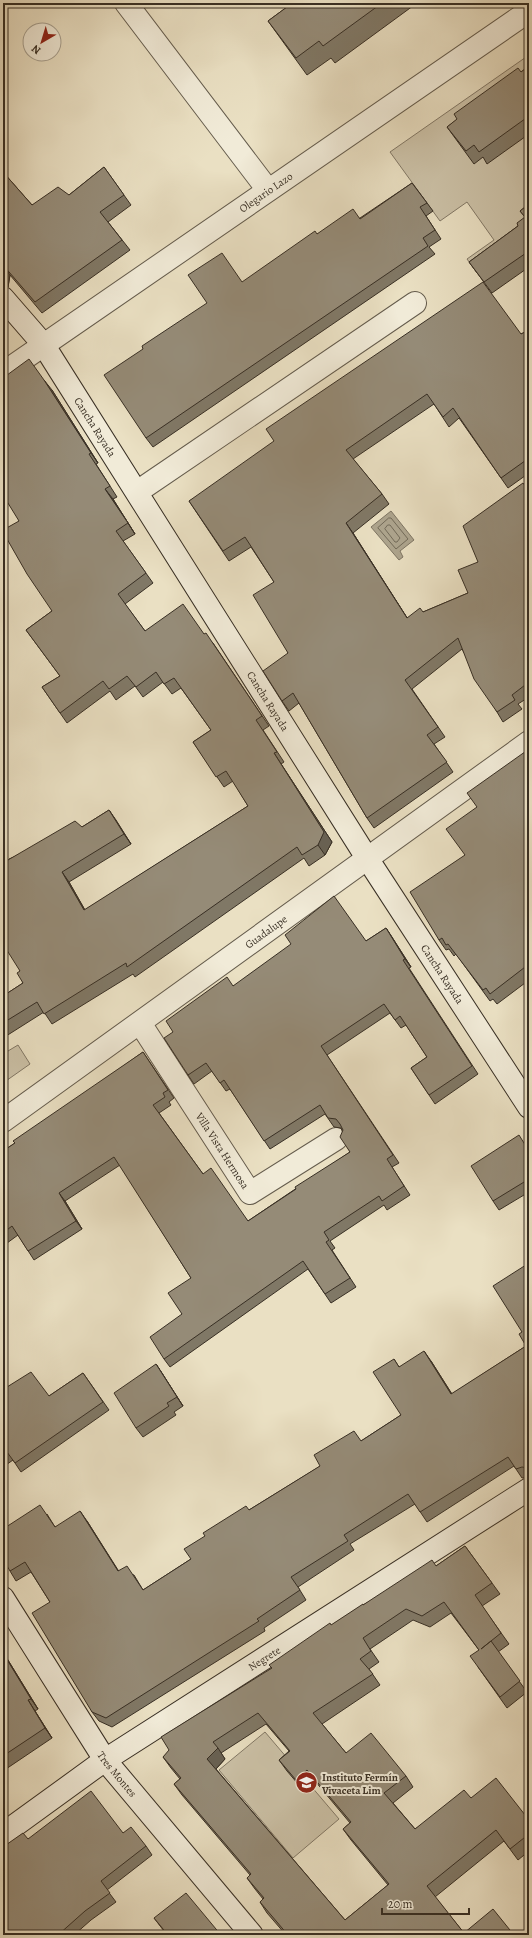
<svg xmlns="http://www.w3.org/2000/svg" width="532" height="1938" font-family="Alegreya,serif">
<rect width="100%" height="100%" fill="#eae0c3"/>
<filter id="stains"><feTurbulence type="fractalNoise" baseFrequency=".005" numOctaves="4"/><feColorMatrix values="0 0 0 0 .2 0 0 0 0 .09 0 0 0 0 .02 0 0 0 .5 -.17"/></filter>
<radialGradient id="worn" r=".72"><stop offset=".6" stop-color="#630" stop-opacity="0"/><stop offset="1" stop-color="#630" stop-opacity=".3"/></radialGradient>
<path fill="#ccc2a8" stroke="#827866" d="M529 55V241L526 237 477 273 467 259 494 240 467 202 440 221 390 152Z
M18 1045 30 1064 3 1083V1054Z
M265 1732 339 1819 293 1858 219 1770Z"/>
<path fill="#ada48d" stroke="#7e7563" d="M391 511 414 540 400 551 403 557 399 560 371 527Z"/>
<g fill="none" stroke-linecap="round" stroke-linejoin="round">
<path stroke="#726a58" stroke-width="1" d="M389 518H391L408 539 396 549 378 528Z
M388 525H390L400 538 397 542H395L385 529Z"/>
<defs>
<g id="street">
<path d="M126 3 268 190"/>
<path id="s1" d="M3 373 529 11"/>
<path d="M137 492 415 303"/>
<path id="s2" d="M140 1023 250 1193 336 1139"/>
<path id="s3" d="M3 1121 529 742"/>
</g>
<g id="secondary">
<path id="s4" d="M3 298 43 344 367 858 529 1107"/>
<path id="s5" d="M3 1598 105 1760 252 1935"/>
<path id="s6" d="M3 1834 105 1760 529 1489"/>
</g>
</defs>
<use href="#street" stroke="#645b4c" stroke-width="24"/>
<use href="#secondary" stroke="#382f24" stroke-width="24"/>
<use href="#street" stroke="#f1ebd8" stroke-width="22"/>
<use href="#secondary" stroke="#f1ebd8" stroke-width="22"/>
</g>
<path fill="#807866" stroke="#382f24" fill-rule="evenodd" d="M290 3H417L335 63 331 58 307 75 268 21 291 4Z
M529 66V134L487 164 483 157 474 164 447 127Z
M3 101 7 107 3 111Z
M104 167 131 205 108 222 130 250 42 313 10 275 8 287 3 286V172L32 205 69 195Z
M412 183 433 211 426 216 441 239 429 247 435 254 153 447 146 438 143 349 317 234 360 218Z
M529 204V267L492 293 469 262 518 226 525 217 520 211Z
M529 330V473L508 488 459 418 449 427 434 404 353 459 382 494 389 504 353 533 407 618 423 612 468 593 478 562 529 491V697L518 704 522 709 503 722 497 712 462 649 412 689 445 737 434 744 453 772 374 828 367 818 299 703 289 711 282 701 288 653 274 582 251 547 229 561 189 501Z
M52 390 98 463 96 464 117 497 113 499 135 534 123 541 153 583 125 604 145 631 204 634 213 643 269 726 263 730 284 762 281 764 332 842 325 855 309 866 304 858 135 977 133 974 52 1024 44 1012 3 1038 7 1044 3 1047V996L23 983 20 971 9 859 82 827 109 810 131 844 69 882 85 910 248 806 233 781 224 787 193 742 211 730 181 688 172 694 163 682 143 697 135 686 116 700 110 691 67 723 42 687 60 676 26 630 52 611 19 521Z
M529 749V980L497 1004 493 999 490 1001 456 954 454 956 449 949 446 950 439 940 465 855 477 807Z
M386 928 411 967 409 968 478 1074 435 1104 411 1068 427 1057 406 1025 401 1028 390 1013 327 1055 399 1163 392 1167 410 1195 387 1210 384 1205 330 1241 335 1248 332 1250 356 1287 331 1303 308 1269 170 1367 164 1359 182 1314 191 1278 120 1165 65 1201 82 1229 34 1260 18 1235 3 1246V1151L15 1143 143 1052 174 1098 169 1102 171 1105 159 1113 203 1174 248 1221 350 1152 341 1128 334 1127 325 1114 270 1149 230 1089 226 1091 212 1071 194 1084 188 1075 173 1032 233 986 366 941Z
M529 1150V1192L499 1210 493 1201Z
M529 1263V1477L522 1478 514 1466 427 1522 415 1504 350 1544 354 1550 298 1587 306 1600 264 1628 265 1631 112 1727 99 1721 92 1712 50 1602 31 1572 16 1581 10 1571 47 1514 55 1527 87 1521 118 1571 134 1575 143 1590 191 1559 249 1510 361 1441 401 1415 394 1359 399 1367 431 1361 452 1394 526 1346 522 1332Z
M156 1364 183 1406 174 1412 176 1415 143 1437 136 1428Z
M83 1373 109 1410 21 1472 13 1460 3 1467V1379L8 1387 49 1396Z
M465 1546 500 1594 482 1606 509 1644 498 1652 527 1692 507 1708 478 1667 479 1650 451 1613 430 1627 413 1620 370 1649 379 1662 369 1669 380 1685 322 1724 346 1753 406 1776 413 1787 393 1803 415 1829 471 1798 529 1820V1851L518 1860 504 1841 435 1897 464 1933 514 1935H286L267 1913 260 1902 263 1899 255 1889 247 1878 250 1875 182 1795 174 1784 180 1779 171 1768 163 1757 272 1668 332 1625 363 1605 436 1566ZM266 1724 289 1751 279 1760 287 1771 304 1791 315 1781 350 1823 343 1829 351 1840 388 1885 345 1920 216 1769 225 1759 221 1753Z
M3 1652 38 1709 35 1711 52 1738 3 1771Z
M123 1833 146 1846 152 1855 107 1890 116 1902 91 1920 74 1935H3L28 1839Z
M154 1918 221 1935H167Z"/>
<path fill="#686153" stroke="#382f24" d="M3 265 10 275 8 287 3 279Z
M44 380 52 390 98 463 91 453Z
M105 489 113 499 135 534 128 523Z
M346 523 353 533 413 627 407 618Z
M274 753 332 842 325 855 318 845Z
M109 810 116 820 131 844 124 834Z
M62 872 69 882 91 921 84 910Z
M386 928 392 937 411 967 405 959Z
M59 1193 65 1201 82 1229 76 1221Z
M424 1351 431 1361 458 1404 451 1394Z
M156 1364 162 1373 183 1406 177 1397Z
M80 1511 87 1521 125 1581 118 1571Z
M3 1652 38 1709 31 1699 3 1653Z
M28 1700 35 1711 52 1738 45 1728Z
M218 1748 225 1759 215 1770 207 1759Z"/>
<path fill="#958b77" stroke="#382f24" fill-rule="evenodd" d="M290 3H382L323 46 319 41 296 58 268 21 291 4Z
M529 66V116L479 152 474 145 466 151 447 127 457 119 454 114 518 68 521 72Z
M104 167 124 195 100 212 122 240 35 302 3 265V266V172L32 205 58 187 69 195Z
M412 183 427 203 420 207 435 230 423 238 428 246 146 438 104 375 143 349 142 346 207 303 188 275 222 253 242 282 315 231 317 234 353 209 360 219Z
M529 204V251L484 282 469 262 518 226 517 223 525 217 520 211Z
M483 282 521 334 529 330V458L501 478 453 408 443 417 427 394 346 450 382 494 346 523 407 618 420 608 423 612 468 593 458 570 478 562 463 526 523 483 529 491V682L512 695 515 700 497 712 474 679 458 638 405 680 438 727 427 735 447 762 367 818 293 693 282 701 263 671 288 653 253 595 274 582 245 537 223 551 189 501 274 441 266 429Z
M29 359 44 380 91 453 89 454 110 486 105 489 128 523 116 531 146 573 118 594 145 631 183 604 204 634 206 633 262 716 256 720 277 752 274 753 324 832 318 845 302 855 297 847 127 967 126 963 44 1014 37 1002 3 1023V996L23 983 17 973 20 971 3 944V851L8 860 75 821 82 827 109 810 124 834 62 872 84 910 248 806 226 771 216 777 193 742 211 730 174 678 164 684 156 672 136 687 127 676 109 689 103 681 60 713 42 687 60 676 26 630 52 611 27 574 3 532V530L19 521 3 495V378Z
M529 749V964L490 994 486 988 483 990 448 944 446 945 442 938 439 940 410 892 465 855 446 829 477 807 467 793Z
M334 896 366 941 386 928 405 959 403 960 472 1066 429 1095 411 1068 427 1057 400 1016 395 1020 384 1004 321 1046 393 1155 387 1159 404 1186 382 1201 379 1196 324 1232 329 1240 326 1242 350 1278 325 1294 303 1261 164 1359 150 1337 182 1314 168 1293 191 1278 114 1157 59 1193 76 1221 28 1251 12 1226 3 1233V1151L15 1143 13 1141 143 1052 168 1090 163 1093 165 1097 153 1105 203 1174 211 1168 248 1221 296 1189 295 1187 350 1152 340 1137 343 1130 340 1124 336 1119 328 1118 320 1105 264 1141 224 1080 220 1083 206 1063 188 1075 164 1038 173 1032 166 1021 227 977 233 986 291 944 285 935Z
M519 1135 529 1151V1179L493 1201 471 1166Z
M529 1263V1469L528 1468 522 1467 516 1469 508 1457 420 1512 408 1494 344 1535 348 1541 291 1577 300 1590 257 1619 259 1621 106 1718 92 1712 32 1613 50 1602 25 1562 10 1571 3 1559V1529L40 1505 55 1527 80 1511 118 1571 127 1566 143 1590 191 1559 184 1549 205 1536 203 1533 246 1506 249 1510 320 1466 314 1455 354 1431 361 1441 401 1415 373 1372 394 1359 399 1367 424 1351 451 1394 526 1346 519 1334 522 1332 493 1286Z
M156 1364 177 1397 167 1403 169 1406 136 1428 114 1393Z
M31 1372 49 1396 83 1373 103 1402 15 1463 7 1452 3 1454V1380L7 1387Z
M465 1546 492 1583 475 1595 501 1633 481 1649 491 1641 520 1681 500 1697 470 1656 479 1650 444 1602 422 1616 406 1609 363 1638 371 1651 360 1659 373 1674 313 1713 346 1753 371 1733 406 1776 384 1793 415 1829 464 1790 471 1798 496 1778 529 1820V1834L510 1849 496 1830 427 1886 464 1933 493 1909 514 1935H288L260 1902 264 1898 247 1878 251 1874 174 1784 181 1778 163 1757 169 1750 161 1737 272 1668 269 1665 330 1623 331 1625 363 1604V1605L432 1560 436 1566ZM258 1713 290 1751 279 1760 296 1780 307 1770 351 1822 343 1829 389 1884 345 1920 207 1759 218 1748 213 1742Z
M3 1653 31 1699 28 1700 45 1728 3 1756Z
M91 1791 123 1833 131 1827 146 1846 101 1881 110 1893 85 1911 58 1935H3V1847L23 1833 28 1839Z
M186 1893 221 1935H168L154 1918Z"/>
<defs>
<symbol id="school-disc" viewBox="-11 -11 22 22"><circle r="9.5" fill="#8f2418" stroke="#f1ebd8"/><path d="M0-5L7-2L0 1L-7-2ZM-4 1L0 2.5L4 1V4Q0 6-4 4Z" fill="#fff"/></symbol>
</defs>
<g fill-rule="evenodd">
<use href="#school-disc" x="294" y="1770" width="25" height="25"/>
</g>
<g text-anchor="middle" stroke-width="4" stroke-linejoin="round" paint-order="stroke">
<g font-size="11" fill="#382f24" stroke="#f1ebd8">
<text dy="4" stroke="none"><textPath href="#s1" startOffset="319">Olegario Lazo</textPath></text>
<text dy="4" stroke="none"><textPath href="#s4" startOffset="159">Cancha Rayada</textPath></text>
<text dy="4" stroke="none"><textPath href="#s4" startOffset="483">Cancha Rayada</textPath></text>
<text dy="4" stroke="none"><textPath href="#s3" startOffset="324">Guadalupe</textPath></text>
<text dy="4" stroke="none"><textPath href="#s4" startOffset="807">Cancha Rayada</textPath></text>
<text dy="4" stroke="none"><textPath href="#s2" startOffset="152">Villa Vista Hermosa</textPath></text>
<text dy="4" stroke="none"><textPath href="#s6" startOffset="315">Negrete</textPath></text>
<text dy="4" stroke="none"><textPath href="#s5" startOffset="210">Tres Montes</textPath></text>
</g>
<g font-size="11" font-weight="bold" fill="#382f24" stroke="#f1ebd8" text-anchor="start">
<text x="322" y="1781">Instituto Fermín<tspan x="322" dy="13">Vivaceta Lim</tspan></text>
</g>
</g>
<rect width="532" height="1938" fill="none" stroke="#eae0c3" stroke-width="16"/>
<rect x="4" y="4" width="524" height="1930" fill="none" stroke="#382f24" stroke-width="2"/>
<rect x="8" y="8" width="516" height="1922" fill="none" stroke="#382f24"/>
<g transform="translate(42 42) rotate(218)"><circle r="19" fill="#f1ebd8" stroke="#a7a090"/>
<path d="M0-3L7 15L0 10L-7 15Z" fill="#8f2418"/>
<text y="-6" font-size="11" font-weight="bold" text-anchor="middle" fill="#382f24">N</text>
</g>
<path d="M382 1908v6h87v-6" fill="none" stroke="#382f24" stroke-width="2"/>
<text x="388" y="1908" font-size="12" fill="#382f24" stroke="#f1ebd8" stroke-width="3" paint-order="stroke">20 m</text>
<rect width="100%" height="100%" filter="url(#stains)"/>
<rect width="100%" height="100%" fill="url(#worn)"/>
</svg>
